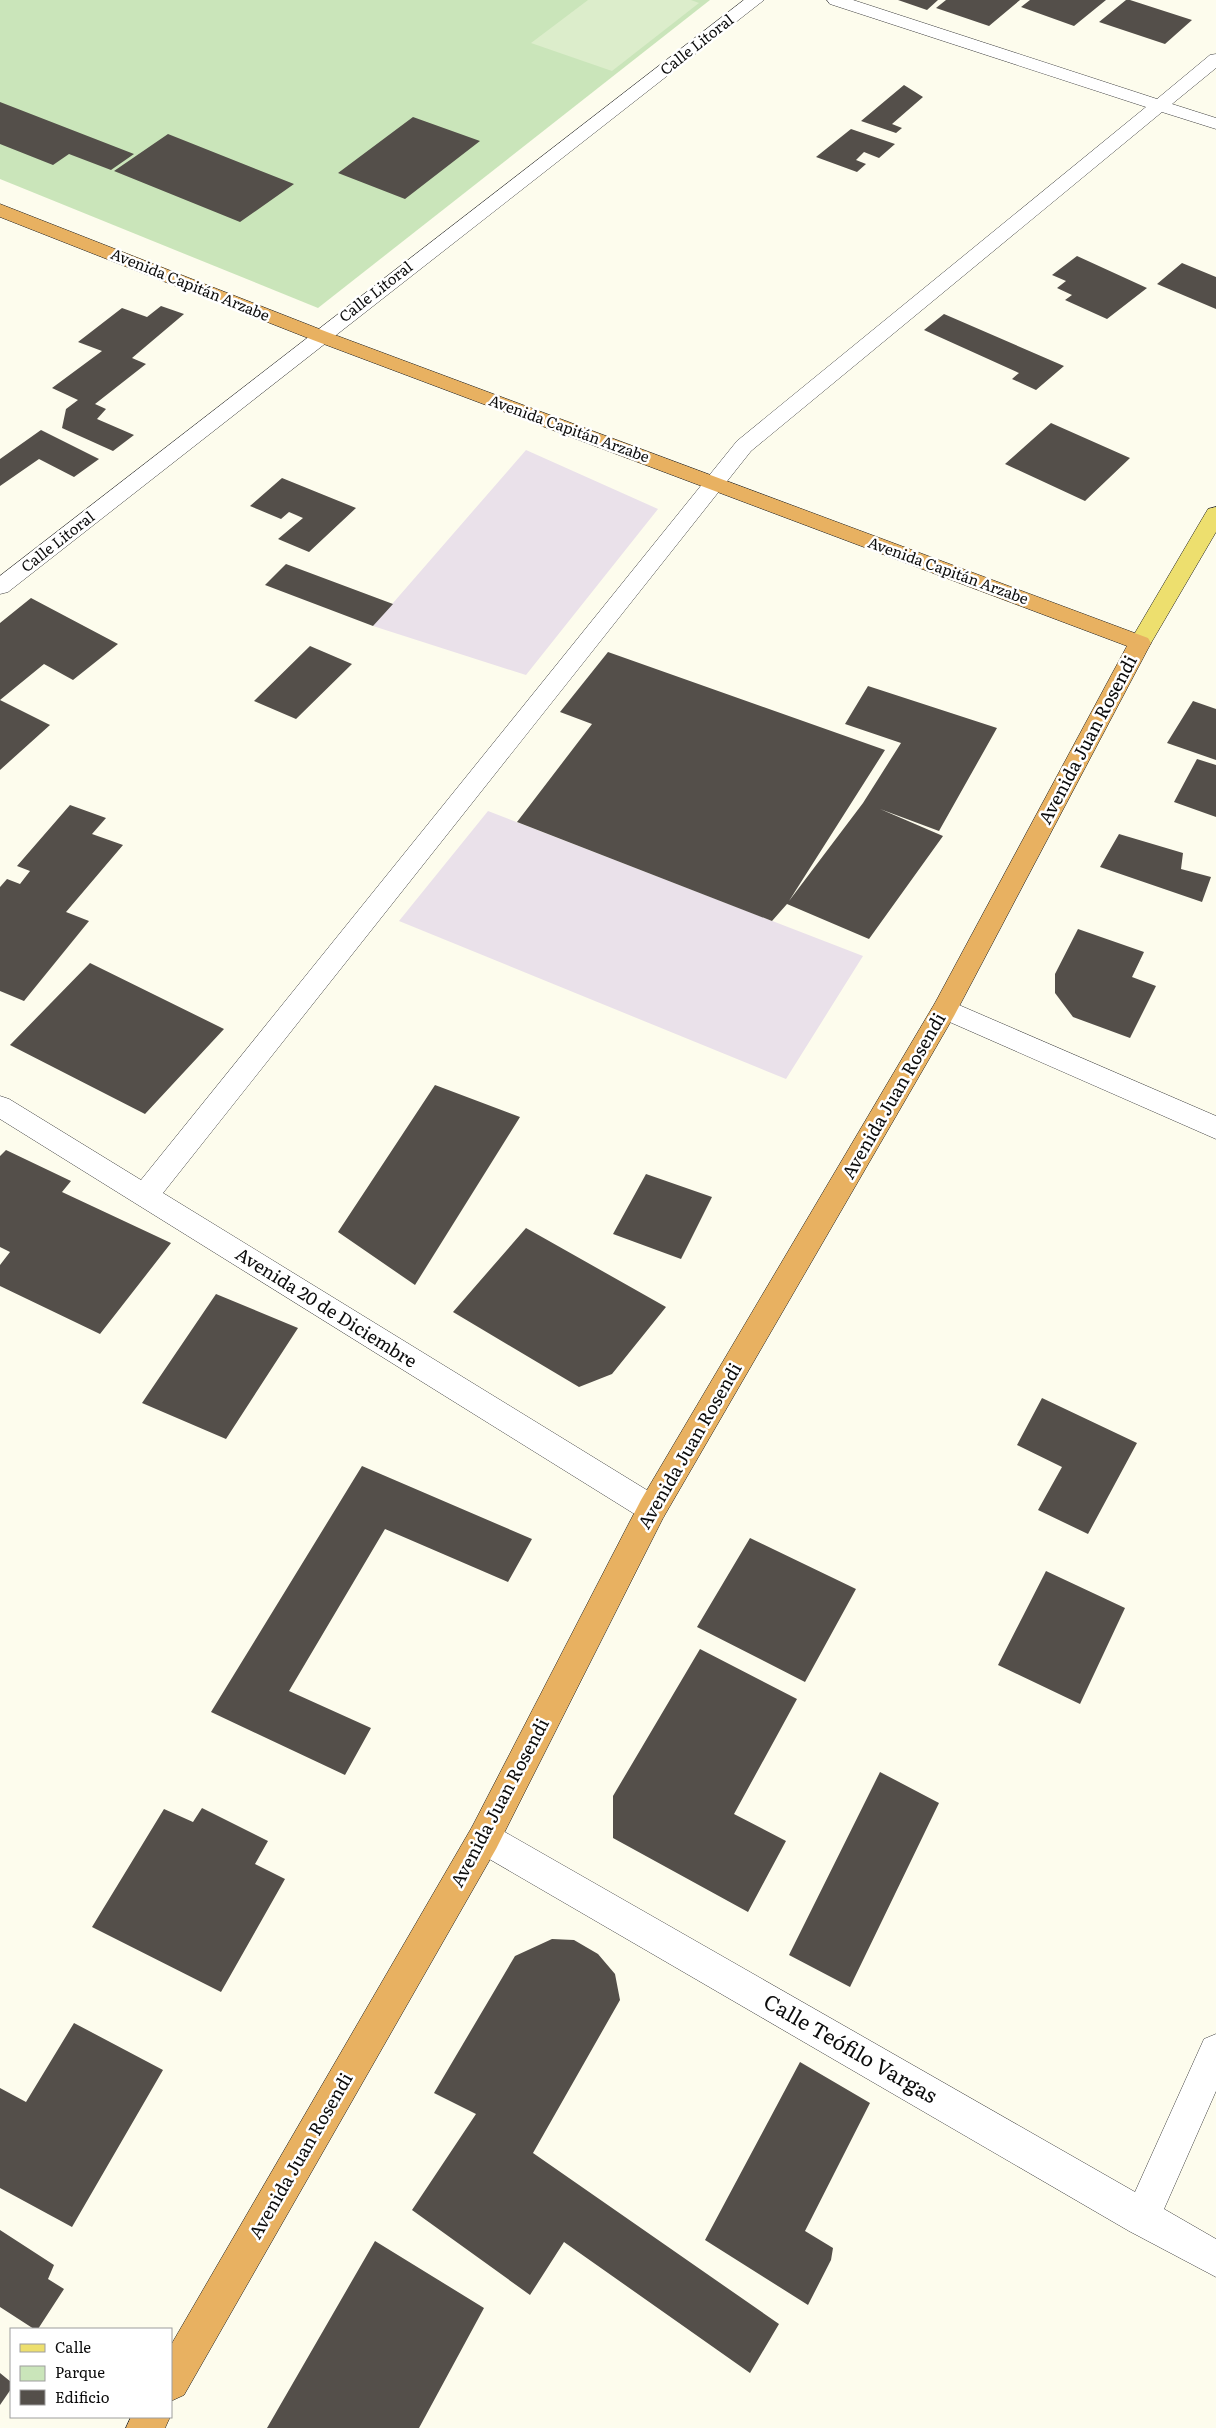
<svg xmlns="http://www.w3.org/2000/svg" width="1216" height="2428" font-family="Literata,serif">
<rect width="100%" height="100%" fill="#fdfced"/>
<path fill="#eae1ea" d="M526 450 658 509 526 675 373 626Z
M488 811 863 956 786 1079 399 921Z"/>
<path fill="#cae5ba" d="M0 0H710L318 308 0 179Z"/>
<path fill="#dcedcb" d="M588 0H691L699 3 612 71 531 43Z"/>
<path fill="#544f4a" d="M898 0H938L927 10Z
M946 0H1020L989 26 936 8Z
M1030 0H1106L1074 26 1021 7Z
M1126 0H1130L1192 20 1165 44 1099 22Z
M904 85 923 97 892 124 902 128 896 133 861 121Z
M0 102 134 154 111 170 69 154 53 165 0 144Z
M413 117 480 141 405 199 338 173Z
M851 129 895 144 879 158 864 152 856 160 866 164 857 172 816 157Z
M168 134 294 184 240 222 114 171Z
M1077 256 1147 288 1107 319 1065 300 1072 295 1057 288 1066 281 1052 275Z
M1182 263 1216 277V309L1157 284Z
M161 306 184 314 132 358 146 364 95 404 106 409 97 419 134 435 113 451 62 428 66 409 78 400 52 388 102 351 78 342 122 308 147 317Z
M944 314 1064 366 1036 390 1012 379 1019 373 924 330Z
M1051 423 1130 458 1085 501 1005 464Z
M41 430 99 459 74 477 39 459 0 486V459Z
M282 478 356 508 309 552 278 539 303 518 289 512 281 519 250 506Z
M286 564 393 604 373 626 265 585Z
M31 598 118 644 73 680 44 664 0 700V623Z
M310 646 352 664 296 719 254 701Z
M608 652 885 750 789 901 863 803 901 743 845 724 868 686 997 728 939 831 880 809 943 836 869 939 787 904 772 921 517 822 592 724 560 712Z
M0 700 50 725 0 770Z
M1193 701 1216 709V760L1167 743Z
M1197 759 1216 765V817L1174 802Z
M70 805 106 818 92 834 123 845 66 912 89 921 24 1001 0 991V887L7 879 20 884 30 871 17 866Z
M1119 834 1183 853 1181 869 1211 877 1202 902 1100 867Z
M1078 929 1144 952 1132 977 1156 986 1130 1038 1073 1017 1055 993V974Z
M90 963 224 1029 145 1114 10 1045Z
M435 1085 520 1117 415 1285 338 1232Z
M6 1150 71 1181 62 1192 171 1243 100 1334 0 1286V1265L10 1252 0 1247V1156Z
M646 1174 712 1197 681 1259 613 1234Z
M526 1228 666 1307 612 1374 579 1387 453 1312Z
M216 1294 298 1328 226 1439 142 1403Z
M1042 1398 1137 1443 1088 1534 1038 1510 1062 1467 1017 1445Z
M362 1466 532 1539 508 1582 385 1529 289 1691 371 1728 345 1775 211 1712Z
M750 1538 856 1589 805 1682 697 1627Z
M1046 1571 1125 1608 1080 1704 998 1665Z
M700 1649 797 1699 734 1814 786 1841 748 1912 613 1838V1796Z
M880 1772 939 1803 850 1987 789 1955Z
M202 1808 268 1841 255 1864 285 1879 221 1992 92 1927 164 1809 193 1822Z
M552 1939 574 1940 598 1954 615 1974 620 2000 533 2153 779 2324 750 2373 564 2242 530 2295 412 2210 476 2114 434 2093 515 1956Z
M74 2023 163 2070 72 2227 0 2188V2088L26 2102Z
M800 2062 870 2103 805 2231 833 2248 831 2260 808 2305 705 2240Z
M0 2230 54 2265 48 2279 64 2289 38 2329H34L0 2307Z
M375 2241 484 2308 419 2428H267Z
M0 2373 11 2382V2389L0 2405Z"/>
<g fill="none" stroke-linecap="round" stroke-linejoin="round">
<defs>
<path id="minor" d="M744 0H764L8 592 0 594V576Z
M827 0H853L1157 99 1210 55 1216 54V68L1172 104 1216 118V129L1162 112 751 451 163 1193 663 1500 667 1509 663 1518 652 1522 641 1518 0 1119V1096L9 1099 141 1180 737 441 1146 107 830 4Z
M945 999 1216 1116V1139L936 1016 932 1009 936 1002Z
M484 1822 496 1827 1135 2192 1204 2039 1216 2034V2091L1164 2209 1216 2239V2277L1129 2231 472 1849 468 1838 472 1827Z"/>
<path id="major" d="M1216 507V532L1151 643 1148 648 1140 651 1132 648 1129 643 1205 514 1208 509Z"/>
<path id="highway" d="M0 204 327 332 1148 638 1151 643 954 1016 663 1518 496 1849 184 2395 171 2401V2345L472 1827 641 1500 935 1003 1127 646 313 340 0 217Z
M131 2417H170L165 2428H126Z"/>
</defs>
<use href="#minor" stroke="#3f3f3f" stroke-width="1"/>
<use href="#major" stroke="#1d1d1d" stroke-width="1"/>
<use href="#highway" stroke="#1d1d1d" stroke-width="1"/>
<use href="#minor" fill="#fff" fill-rule="evenodd"/>
<use href="#major" fill="#eddf6e" fill-rule="evenodd"/>
<use href="#highway" fill="#e8b161" fill-rule="evenodd"/>
</g>
<g text-anchor="middle" stroke-width="5" stroke-linejoin="round" paint-order="stroke">
<g font-size="15" fill="#0c0c0c" stroke="#fff">
<text transform="translate(697 45) rotate(-38)" y="5">Calle Litoral</text>
<text transform="translate(190 285) rotate(22)" y="5">Avenida Capitán Arzabe</text>
<text transform="translate(376 292) rotate(-38)" y="5">Calle Litoral</text>
<text transform="translate(569 429) rotate(20)" y="5">Avenida Capitán Arzabe</text>
<text transform="translate(58 542) rotate(-38)" y="5">Calle Litoral</text>
<text transform="translate(948 571) rotate(20)" y="5">Avenida Capitán Arzabe</text>
</g>
<g font-size="18" fill="#0c0c0c" stroke="#fff">
<text transform="translate(1088 740) rotate(-62)" y="6">Avenida Juan Rosendi</text>
<text transform="translate(894 1096) rotate(-60)" y="6">Avenida Juan Rosendi</text>
<text transform="translate(326 1308) rotate(32)" y="6">Avenida 20 de Diciembre</text>
<text transform="translate(690 1446) rotate(-60)" y="6">Avenida Juan Rosendi</text>
<text transform="translate(500 1803) rotate(-62)" y="6">Avenida Juan Rosendi</text>
<text transform="translate(301 2156) rotate(-60)" y="6">Avenida Juan Rosendi</text>
</g>
<g font-size="21" fill="#0c0c0c" stroke="#fff">
<text transform="translate(850 2049) rotate(30)" y="7">Calle Teófilo Vargas</text>
</g>
</g>
<rect x="10" y="2328" width="162" height="90" fill="#ffffff" stroke="#9e9e9e"/>
<rect x="20" y="2344" width="25" height="8" fill="#eddf6e" stroke="#9e9e9e"/>
<text x="55" y="2353" font-size="15" fill="#0c0c0c">Calle</text>
<rect x="20" y="2366" width="25" height="15" fill="#cae5ba" stroke="#9e9e9e"/>
<text x="55" y="2378" font-size="15" fill="#0c0c0c">Parque</text>
<rect x="20" y="2390" width="25" height="15" fill="#544f4a" stroke="#9e9e9e"/>
<text x="55" y="2403" font-size="15" fill="#0c0c0c">Edificio</text>
</svg>
